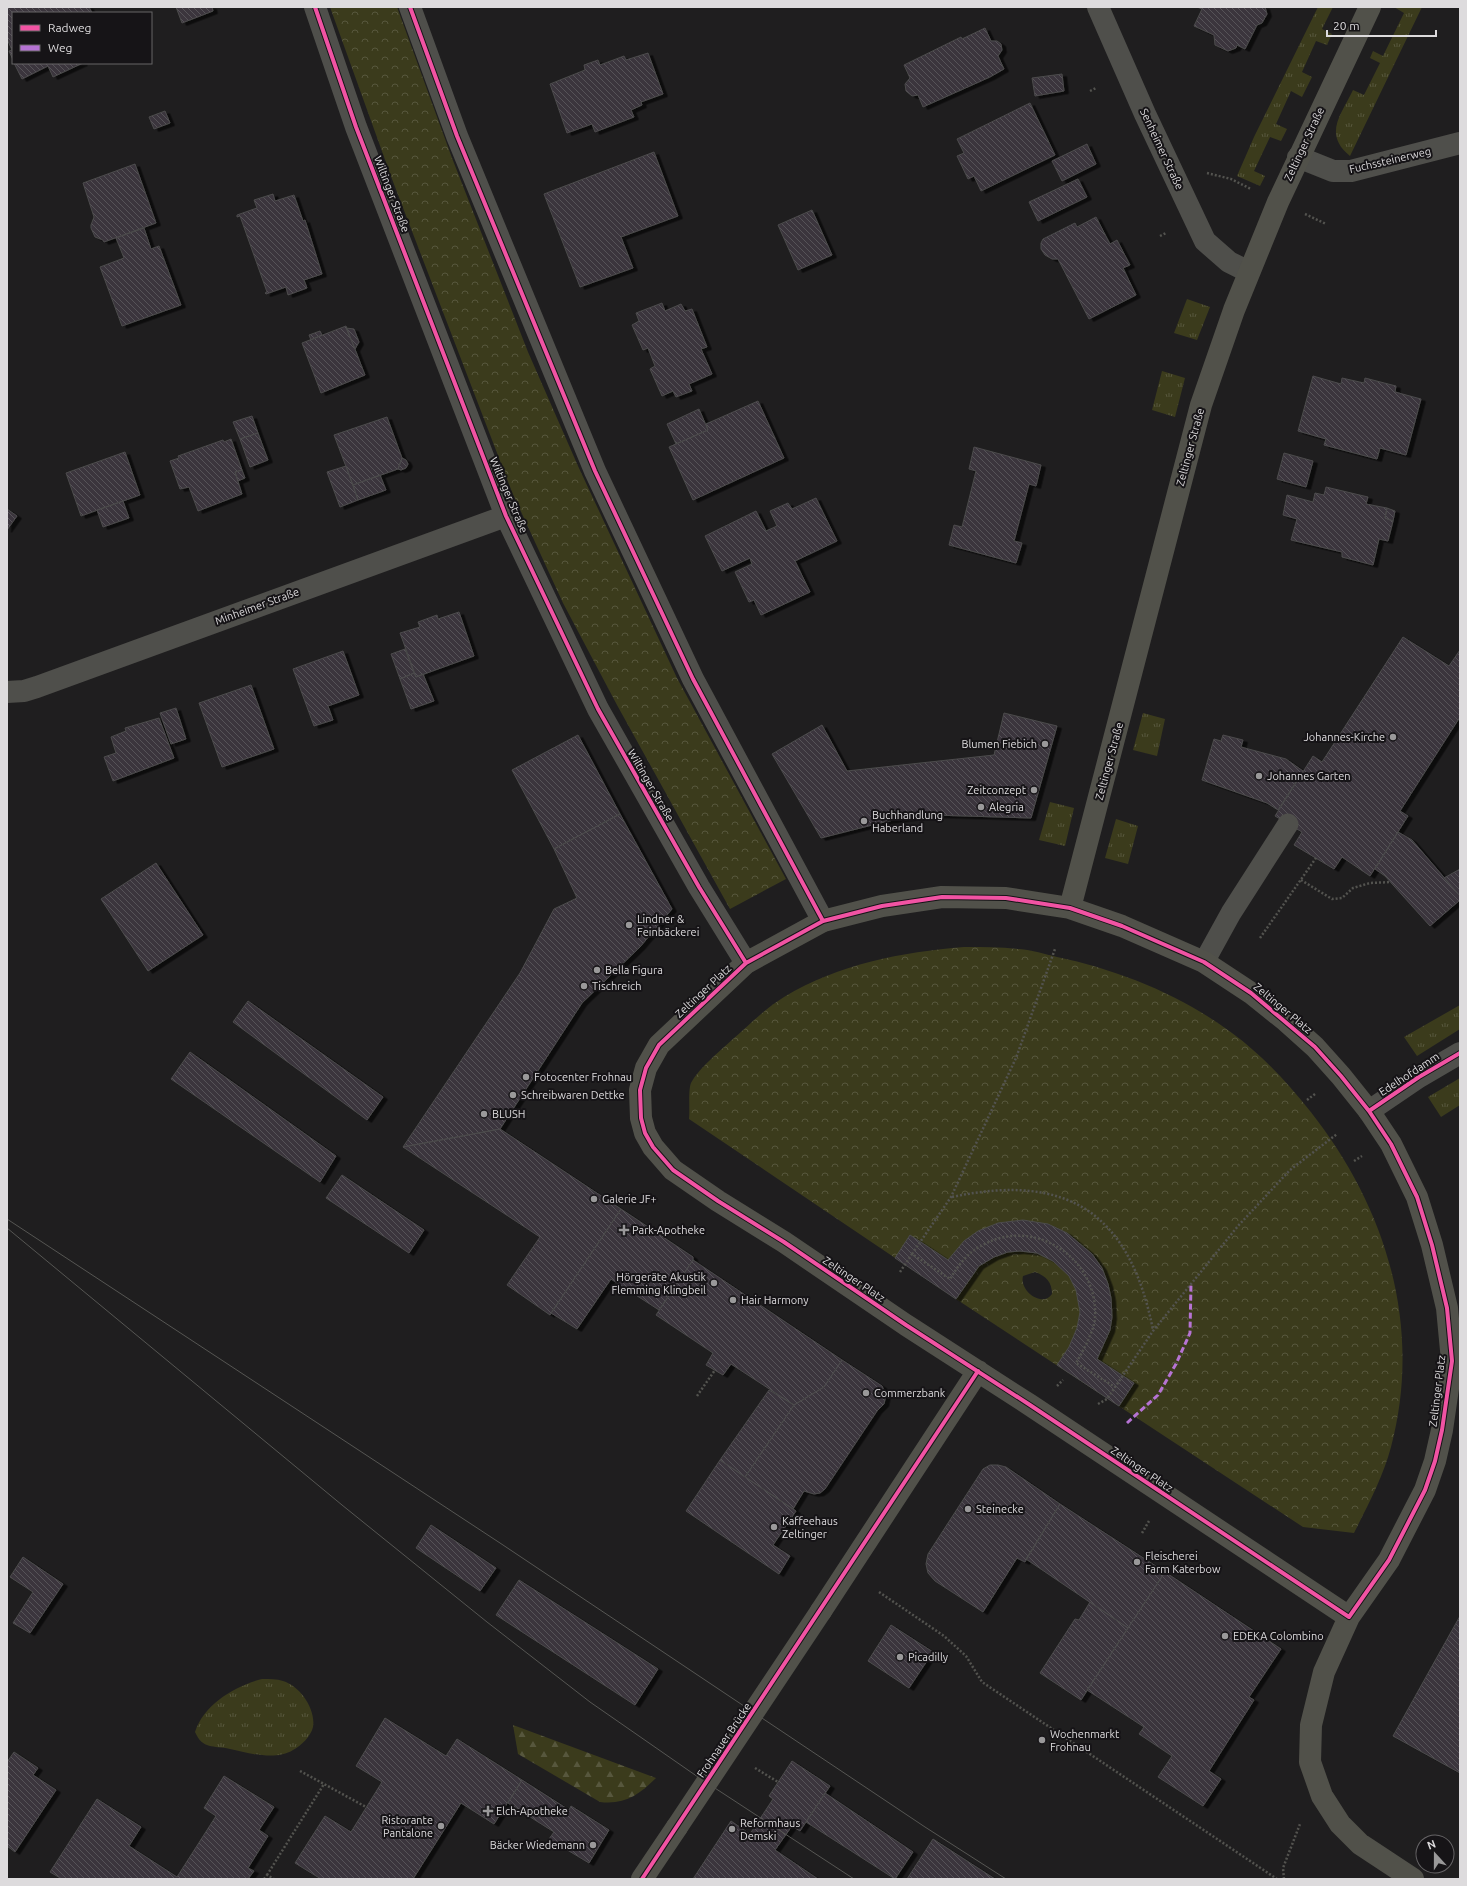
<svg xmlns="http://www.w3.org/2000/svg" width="1467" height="1886" font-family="Ubuntu,sans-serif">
<defs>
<pattern id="grass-tufts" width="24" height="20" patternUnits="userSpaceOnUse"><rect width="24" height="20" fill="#3b3b1c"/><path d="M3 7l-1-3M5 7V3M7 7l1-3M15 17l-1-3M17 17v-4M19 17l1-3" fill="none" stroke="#57573d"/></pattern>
<pattern id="forest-firs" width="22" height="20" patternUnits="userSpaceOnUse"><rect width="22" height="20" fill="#3b3b1c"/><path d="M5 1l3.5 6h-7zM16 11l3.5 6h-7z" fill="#57573d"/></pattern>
<pattern id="park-crowns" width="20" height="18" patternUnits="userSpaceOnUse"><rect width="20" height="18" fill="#3b3b1c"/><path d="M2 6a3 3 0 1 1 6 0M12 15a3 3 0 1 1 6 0" fill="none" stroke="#57573d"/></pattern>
<pattern id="building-back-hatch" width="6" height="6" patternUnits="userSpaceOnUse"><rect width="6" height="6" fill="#3a363c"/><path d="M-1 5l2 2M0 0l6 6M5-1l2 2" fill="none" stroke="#565258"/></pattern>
<filter id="shadow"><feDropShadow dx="4.5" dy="2.5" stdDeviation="0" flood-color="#0009"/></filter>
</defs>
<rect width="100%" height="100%" fill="#1f1e1f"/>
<path fill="url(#grass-tufts)" d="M1318 7H1333L1322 29 1332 34 1327 45 1316 41 1302 72 1312 77 1302 97 1291 91 1276 124 1287 129 1281 141 1270 137 1254 171 1265 176 1260 186 1237 176 1254 137Z
M1394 7H1422L1350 156C1323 134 1341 115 1353 90L1364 95 1380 63 1370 58 1373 51 1383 56 1404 13Z
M1187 299 1210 307 1197 340 1174 333Z
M1162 371 1185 378 1175 417 1152 410Z
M1143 713 1165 719 1157 756 1133 750Z
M1050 802 1074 808 1065 846 1039 840Z
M1116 819 1138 826 1128 864 1105 858Z
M1460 1005V1029L1417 1056 1404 1037Z
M1460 1078V1105L1441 1117 1428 1097Z
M262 1679C269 1679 277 1679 283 1681 300 1686 316 1709 313 1727 311 1736 301 1746 293 1750 276 1761 248 1753 230 1749 213 1745 203 1750 195 1732 204 1704 235 1686 262 1679Z"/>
<path fill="url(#forest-firs)" d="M513 1725 656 1778C639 1795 624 1805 600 1802L518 1754Z"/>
<path fill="url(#park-crowns)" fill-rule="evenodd" d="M330 7H397L452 158 528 352 578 466 677 678 786 879 730 909 617 705 563 603 512 492 392 179Z
M964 947C982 947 1001 947 1019 949 1032 950 1045 954 1057 957 1119 970 1181 995 1232 1033 1262 1055 1287 1082 1310 1111 1386 1207 1423 1326 1391 1447 1383 1477 1368 1505 1354 1533L1303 1527 956 1299 689 1119C690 1111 688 1090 691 1083 699 1068 720 1051 733 1039 749 1025 766 1008 784 997 839 964 902 952 964 947ZM1035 1272C1046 1276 1052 1282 1052 1294 1043 1308 1019 1291 1023 1276Z"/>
<path fill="url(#building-back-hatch)" stroke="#4c4b4c" filter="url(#shadow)" d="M7 7H89L92 13H13V60L9 51 12 50 7 39Z
M176 7H212L213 11 182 23Z
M1197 7H1265L1267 14 1262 23 1257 25 1245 49 1237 45 1236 48 1228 51 1215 45 1214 35 1194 26 1202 9Z
M985 28 991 41H997L1001 44 1002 50 998 56 1004 69 990 77 923 107 918 95 912 96 906 91 905 84 910 78 904 65 961 37 962 39Z
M648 53 663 94 641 102 642 105 631 110 634 117 595 132 592 124 567 133 550 84 585 70 584 65 598 60 600 65 624 56 626 60Z
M14 63H83L53 77 48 66 22 79Z
M1062 74 1064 91 1035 96 1032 78Z
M1030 103 1055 155 981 191 974 176 968 179 957 156 964 153 957 139Z
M165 111 170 123 154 129 149 117Z
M1087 144 1096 164 1062 181 1052 161Z
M654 152 678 216 621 237 633 268 580 287 544 194Z
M135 164 156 223 104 242 103 240 95 237 91 228V225L94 217 83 183Z
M1078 179 1087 197 1038 221 1029 202Z
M273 194 275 201 294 195 303 221 305 220 322 274 304 280 307 288 288 295 286 287 266 294 265 293 267 292 240 216 237 217V215L257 208 254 200Z
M812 210 832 255 798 270 778 225Z
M1096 217 1110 244 1117 240 1130 265 1123 268 1136 295 1089 319 1058 259H1052L1045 255 1041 249V243L1043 239 1075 223 1077 227Z
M144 228 151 249 159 246 181 305 122 326 100 267 124 258 116 238Z
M662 303 665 311 681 304 685 311 692 309 707 347 701 349 712 374 689 384 692 391 676 397 673 391 662 396 650 369 655 366 648 348 643 350 632 325 639 321 636 313Z
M346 326 365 375 321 393 302 343Z
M346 328 354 329 359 342 355 349Z
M320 331 322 335 311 340 309 335Z
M1313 376 1341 384 1342 378 1364 383 1365 378 1396 386 1395 392 1421 399 1406 455 1380 448 1377 459 1324 445 1326 439 1298 431Z
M758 401 784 458 693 500 669 447 708 430 706 424Z
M699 409 708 430 676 444 667 424Z
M252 416 258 433 240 439 233 422Z
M387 417 402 458 398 469 353 485 334 435Z
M258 433 268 460 250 467 240 439Z
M231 439 242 470 235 472 242 494 198 511 189 487 180 489 170 461 179 458 178 456 223 440 224 442Z
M974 447 1041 465 1036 486 1029 484 1014 541 1022 543 1016 563 949 545 954 525 962 527 976 471 969 469Z
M125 452 140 495 81 516 66 473Z
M1284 453 1313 461 1306 487 1277 479Z
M402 458 406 460 408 464 406 468 401 470 398 469Z
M346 466 358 500 340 507 327 472Z
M242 470 245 478 238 481 235 472Z
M380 475 386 490 358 500 353 485Z
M1326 487 1368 497 1366 504 1387 508 1385 518 1393 521 1388 541 1379 539 1373 565 1342 557V552L1291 540 1297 519 1283 515 1287 495 1313 502 1315 493 1324 495Z
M816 498 837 541 795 561 810 592 761 615 754 600 749 602 735 572 752 564 750 558 722 571 705 536 756 511 766 531 777 526 770 511 788 503 792 509Z
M123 501 129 518 103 527 97 510Z
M1387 508 1395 511 1393 521 1385 518Z
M7 509 17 516 7 530Z
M459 612 474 656 416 677 400 633 420 627 418 622 437 615 438 619Z
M1403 637 1449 666 1460 650V717L1400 811 1408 816 1370 876 1342 857 1334 869 1294 845 1302 832 1275 816 1313 756 1322 762Z
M405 649 414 673 400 679 391 654Z
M343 651 359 695 328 706 333 720 314 726 293 669Z
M414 673 416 677 423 674 434 701 411 709 400 679Z
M251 685 274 749 222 767 199 703Z
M176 708 186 739 171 744 160 713Z
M1004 713 1057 726 1031 818 932 815 888 821 821 838 772 754 822 725 847 771 994 755Z
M159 718 174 758 113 781 104 757 116 753 111 737 126 731 125 728Z
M578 735 620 814 554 849 512 770Z
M1223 735 1243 740 1241 747 1286 759 1303 771 1278 810 1267 803 1202 780 1214 739 1221 741Z
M620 814 672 909 640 947 582 1003 500 1129 403 1147 520 973 554 909 577 898 554 849Z
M1398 832 1412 840 1460 896V900L1430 926 1385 876 1375 869Z
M156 863 203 935 148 971 101 899Z
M1460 869V896L1444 878Z
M248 1001 383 1097 367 1120 233 1022Z
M190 1052 336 1156 320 1182 171 1079Z
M500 1129 621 1209 550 1315 507 1285 540 1237 403 1147Z
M342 1175 424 1230 409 1253 326 1198Z
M621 1209 693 1257V1260L659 1310 611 1279 577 1329 551 1313Z
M1023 1220 1048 1224 1067 1233 1092 1254 1102 1268 1108 1284 1111 1298 1112 1317 1110 1330 1097 1359 1134 1383 1119 1406 1057 1365 1069 1347 1077 1328 1080 1312 1076 1290 1069 1276 1053 1261 1037 1253 1020 1251 1008 1252 994 1257 979 1266 956 1299 895 1258 910 1235 948 1260 964 1241 978 1231 998 1223Z
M693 1260 842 1360 824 1387 794 1405 731 1364 723 1375 706 1365 713 1353 656 1315Z
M842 1360 882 1386 886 1395 884 1404 877 1411 825 1489 820 1493 814 1494 804 1491 793 1509 745 1477 794 1405 824 1387Z
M769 1390 794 1405 745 1477 720 1460Z
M720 1460 796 1511 773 1545 790 1556 779 1574 686 1511Z
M990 1465H998L1006 1467 1060 1504 1025 1562 1017 1558 983 1612 935 1581 928 1573 926 1564 928 1554 983 1469Z
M1060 1504 1165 1572 1128 1628 1026 1559Z
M431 1525 496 1568 480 1591 416 1548Z
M23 1557 63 1584 30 1633 13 1623 33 1592 10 1577Z
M1165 1572 1281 1649 1249 1697 1254 1700 1209 1771 1221 1779 1203 1806 1158 1777 1172 1756 1139 1734 1144 1727 1087 1690Z
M519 1580 658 1669 635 1705 496 1615Z
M1090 1602 1128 1628 1081 1700 1040 1673 1075 1619 1079 1620Z
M1460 1616V1773L1393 1736Z
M891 1625 933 1652 909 1688 868 1661Z
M385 1718 446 1756 457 1739 522 1780 494 1824 461 1803 413 1879H321L295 1863 325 1816 351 1832 382 1782 356 1766Z
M14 1752 38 1768 33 1775 56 1790 15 1852 7 1846V1762Z
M792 1761 830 1786 800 1831 792 1826 775 1850 818 1879H693L731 1821 750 1834 773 1799 769 1796Z
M224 1776 274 1807 259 1830 268 1836 248 1868 254 1871 248 1879H62L50 1872 97 1799 141 1827 129 1846 177 1877 216 1816 204 1808Z
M522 1780 569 1810 571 1806 609 1830 589 1863 549 1839 554 1832 508 1803Z
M825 1793 913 1852 895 1879 806 1822Z
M933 1839 995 1879H907Z"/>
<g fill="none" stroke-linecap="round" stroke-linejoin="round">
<path stroke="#53534f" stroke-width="2.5" stroke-dasharray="2 2" stroke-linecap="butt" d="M1090 91 1096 88
M1207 173 1231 179 1251 189
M1305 214 1326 224
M1160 236 1166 233
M1301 880 1332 899 1342 898 1353 888 1370 883 1391 882
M1260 938 1316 858
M1307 1100 1315 1094
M1354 1161 1362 1156
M952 1197C1069 1172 1130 1214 1153 1330
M912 1254 951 1197 1016 1058 1055 949
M900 1272 912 1254 950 1279C958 1266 967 1253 981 1246 1033 1215 1099 1258 1095 1318 1094 1331 1083 1351 1076 1363L1115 1387
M1057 1386 1063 1380
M697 1396 715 1370
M1098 1404 1107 1399 1153 1331 1238 1226 1290 1170 1337 1134
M1142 1533 1149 1521
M879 1592 944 1636 966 1656 982 1682 1277 1879
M755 1768 778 1782
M300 1771 324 1784
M267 1875 324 1784 366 1807
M264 1879 267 1875 274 1879
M1284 1879 1283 1868 1300 1824"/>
<path stroke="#4f4f4b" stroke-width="21" d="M1204 962 1231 913 1288 824"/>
<path stroke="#4f4f4b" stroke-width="22" d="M315 7 356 127 506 516 598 709 699 887 746 963
M410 7 457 136 595 471 693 679 823 921
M1098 7 1145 114 1205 241 1229 262 1249 272
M1298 157 1333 171H1351L1460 143
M7 692 24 691 37 687 506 516
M1369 1111 1419 1077 1460 1053"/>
<path stroke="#51514a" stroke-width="22" d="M1070 908 1201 405 1234 310 1278 202 1370 7
M821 1611 978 1371
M1349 1617 1030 1405 906 1325 784 1242 718 1201 673 1170 653 1147 645 1133 641 1118 640 1090 646 1068 659 1045 746 963 823 921 882 906 942 897 1006 898 1070 908 1122 926 1204 962 1251 993 1286 1021 1315 1047 1341 1076 1369 1111 1391 1144 1417 1197 1432 1245 1447 1308 1452 1361 1442 1430 1435 1461 1425 1490 1389 1560 1349 1617 1324 1672 1311 1725 1310 1762 1322 1796 1340 1824 1360 1844 1413 1879
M642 1879 677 1827"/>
<path stroke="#565653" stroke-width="1" d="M7 1219 500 1543 925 1827 1006 1879
M7 1228 342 1505 487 1622 590 1702 698 1777 854 1879"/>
<path stroke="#51514a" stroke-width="22" d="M677 1827 821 1611"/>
<path stroke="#b673d3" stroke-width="3" stroke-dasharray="6 3" stroke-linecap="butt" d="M1127 1423 1158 1395 1176 1364 1190 1333 1191 1283"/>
<defs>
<path id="cycleway" d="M315 7 356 127 506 516 598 709 699 887 746 963
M410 7 457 136 595 471 693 679 823 921
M942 897 1006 898 1070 908 1122 926 1204 962 1251 993 1315 1047 1341 1076 1369 1111 1391 1144 1417 1197 1432 1245 1447 1308 1452 1361 1442 1430 1435 1461 1425 1490 1389 1560 1349 1617 1030 1405 906 1325 784 1242 718 1201 673 1170 653 1147 645 1133 641 1118 640 1090 646 1068 659 1045 746 963 823 921 882 906Z
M1369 1111 1419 1077 1460 1053
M642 1879 978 1371"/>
</defs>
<use href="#cycleway" stroke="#161417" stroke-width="6"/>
<use href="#cycleway" stroke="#f153a3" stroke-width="4"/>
</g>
<g fill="#9a999a" stroke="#161417" stroke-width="1.5">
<circle cx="1393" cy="737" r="4"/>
<circle cx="1045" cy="744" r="4"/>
<circle cx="1259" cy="776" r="4"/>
<circle cx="1034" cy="790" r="4"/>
<circle cx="981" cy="807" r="4"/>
<circle cx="864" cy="821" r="4"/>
<circle cx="629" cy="925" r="4"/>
<circle cx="597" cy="970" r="4"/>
<circle cx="584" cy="986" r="4"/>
<circle cx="526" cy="1077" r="4"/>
<circle cx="513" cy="1095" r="4"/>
<circle cx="484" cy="1114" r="4"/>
<circle cx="594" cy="1199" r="4"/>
<path d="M622 1224h4v4h4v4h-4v4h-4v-4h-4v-4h4z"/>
<circle cx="714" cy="1283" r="4"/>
<circle cx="733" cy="1300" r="4"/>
<circle cx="866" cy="1393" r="4"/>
<circle cx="968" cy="1509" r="4"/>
<circle cx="774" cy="1527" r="4"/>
<circle cx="1137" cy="1562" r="4"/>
<circle cx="1225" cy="1636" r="4"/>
<circle cx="900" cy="1657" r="4"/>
<circle cx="1042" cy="1740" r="4"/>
<path d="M486 1805h4v4h4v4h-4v4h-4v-4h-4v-4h4z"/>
<circle cx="441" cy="1826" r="4"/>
<circle cx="732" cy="1829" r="4"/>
<circle cx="593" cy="1845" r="4"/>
</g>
<g text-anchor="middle" stroke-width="4" stroke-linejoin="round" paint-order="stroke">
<g font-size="11" fill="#dddbdd" stroke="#161417">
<text transform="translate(1304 144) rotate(-65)" y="4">Zeltinger Straße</text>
<text transform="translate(1162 149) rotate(65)" y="4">Senheimer Straße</text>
<text transform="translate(1390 160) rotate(-13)" y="4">Fuchssteinerweg</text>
<text transform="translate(392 194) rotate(69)" y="4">Wiltinger Straße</text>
<text transform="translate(1190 447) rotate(-75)" y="4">Zeltinger Straße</text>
<text transform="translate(509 495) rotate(67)" y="4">Wiltinger Straße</text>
<text transform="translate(257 606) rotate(-20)" y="4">Minheimer Straße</text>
<text transform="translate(1109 761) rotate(-75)" y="4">Zeltinger Straße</text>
<text transform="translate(651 785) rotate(60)" y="4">Wiltinger Straße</text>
<text transform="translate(703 991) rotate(-43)" y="4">Zeltinger Platz</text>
<text transform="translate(1283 1008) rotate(40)" y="4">Zeltinger Platz</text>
<text transform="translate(1409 1074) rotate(-33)" y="4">Edelhofdamm</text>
<text transform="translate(854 1279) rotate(34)" y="4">Zeltinger Platz</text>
<text transform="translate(1437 1391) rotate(-83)" y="4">Zeltinger Platz</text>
<text transform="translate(1142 1469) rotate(34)" y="4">Zeltinger Platz</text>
<text transform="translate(724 1740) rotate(-56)" y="4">Frohnauer Brücke</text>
</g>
<g font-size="11" fill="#dddbdd" stroke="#161417" text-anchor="start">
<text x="1385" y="741" text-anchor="end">Johannes-Kirche</text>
<text x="1037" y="748" text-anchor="end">Blumen Fiebich</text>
<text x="1267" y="780">Johannes Garten</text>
<text x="1026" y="794" text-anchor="end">Zeitconzept</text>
<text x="989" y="811">Alegria</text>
<text x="872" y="819">Buchhandlung<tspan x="872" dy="13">Haberland</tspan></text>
<text x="637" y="923">Lindner &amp;<tspan x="637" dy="13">Feinbäckerei</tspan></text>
<text x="605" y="974">Bella Figura</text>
<text x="592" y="990">Tischreich</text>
<text x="534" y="1081">Fotocenter Frohnau</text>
<text x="521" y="1099">Schreibwaren Dettke</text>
<text x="492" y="1118">BLUSH</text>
<text x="602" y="1203">Galerie JF+</text>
<text x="632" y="1234">Park-Apotheke</text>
<text x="706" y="1281" text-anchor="end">Hörgeräte Akustik<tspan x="706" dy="13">Flemming Klingbeil</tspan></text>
<text x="741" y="1304">Hair Harmony</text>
<text x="874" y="1397">Commerzbank</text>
<text x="976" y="1513">Steinecke</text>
<text x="782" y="1525">Kaffeehaus<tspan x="782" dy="13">Zeltinger</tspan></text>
<text x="1145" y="1560">Fleischerei<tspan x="1145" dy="13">Farm Katerbow</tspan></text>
<text x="1233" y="1640">EDEKA Colombino</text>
<text x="908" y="1661">Picadilly</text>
<text x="1050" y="1738">Wochenmarkt<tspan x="1050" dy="13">Frohnau</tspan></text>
<text x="496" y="1815">Elch-Apotheke</text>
<text x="433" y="1824" text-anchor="end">Ristorante<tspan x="433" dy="13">Pantalone</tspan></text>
<text x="740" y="1827">Reformhaus<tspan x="740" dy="13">Demski</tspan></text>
<text x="585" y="1849" text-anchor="end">Bäcker Wiedemann</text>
</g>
</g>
<rect width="1467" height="1886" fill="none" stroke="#dddbdd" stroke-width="16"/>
<rect x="12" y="12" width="140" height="52" fill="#161417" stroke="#666466"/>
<rect x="20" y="25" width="20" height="6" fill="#f153a3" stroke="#666466"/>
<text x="48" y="32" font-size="12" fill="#dddbdd">Radweg</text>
<rect x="20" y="45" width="20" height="6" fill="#b673d3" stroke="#666466"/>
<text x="48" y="52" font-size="12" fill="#dddbdd">Weg</text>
<g transform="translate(1435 1854) rotate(339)"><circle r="19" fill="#161417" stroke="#666466"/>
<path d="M0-3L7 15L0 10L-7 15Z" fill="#9a999a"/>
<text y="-6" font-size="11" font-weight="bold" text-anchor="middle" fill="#dddbdd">N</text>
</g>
<path d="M1327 30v6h109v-6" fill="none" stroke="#dddbdd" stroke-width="2"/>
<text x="1333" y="30" font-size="12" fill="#dddbdd" stroke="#161417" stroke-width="3" paint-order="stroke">20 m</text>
</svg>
